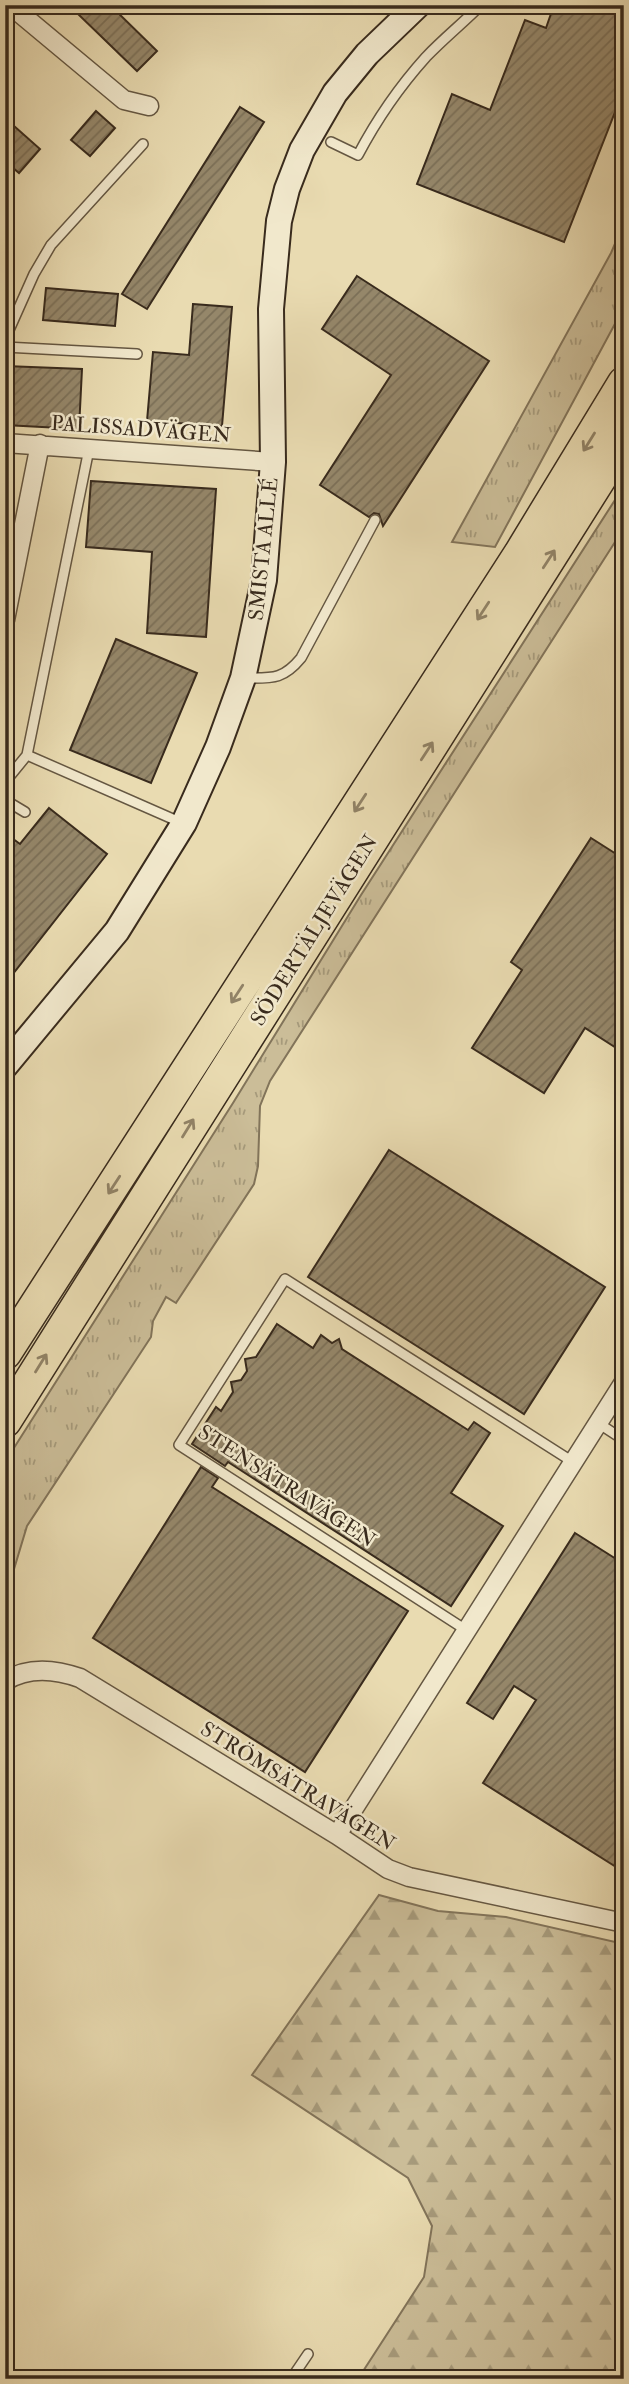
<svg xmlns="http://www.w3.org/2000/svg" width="629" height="2384" font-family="'IM FELL Double Pica',serif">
<defs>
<pattern id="grass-tufts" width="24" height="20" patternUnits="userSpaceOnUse" patternTransform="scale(1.75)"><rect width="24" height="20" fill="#cbbd98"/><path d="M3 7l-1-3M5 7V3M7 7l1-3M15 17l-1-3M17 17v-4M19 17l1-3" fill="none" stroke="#a69a7b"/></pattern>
<pattern id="forest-firs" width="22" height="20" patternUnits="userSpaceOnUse" patternTransform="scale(1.75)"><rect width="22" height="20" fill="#cbbd98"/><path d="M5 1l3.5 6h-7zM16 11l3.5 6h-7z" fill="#a69a7b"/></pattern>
<pattern id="building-hatch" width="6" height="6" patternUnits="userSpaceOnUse" patternTransform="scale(1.75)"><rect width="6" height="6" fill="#95876a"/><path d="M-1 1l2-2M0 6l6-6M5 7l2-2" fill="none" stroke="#7b6f57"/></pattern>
</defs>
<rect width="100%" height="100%" fill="#e9dbb1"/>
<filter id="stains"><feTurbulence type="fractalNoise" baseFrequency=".00286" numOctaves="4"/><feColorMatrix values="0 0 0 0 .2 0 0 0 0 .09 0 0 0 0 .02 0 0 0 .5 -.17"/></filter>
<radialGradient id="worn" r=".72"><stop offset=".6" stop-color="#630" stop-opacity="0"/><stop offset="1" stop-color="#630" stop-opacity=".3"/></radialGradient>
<path fill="url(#grass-tufts)" stroke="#82745a" stroke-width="2" d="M624 223V307L495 547 452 542 611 253Z
M624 486V528L270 1081 260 1106 258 1166 254 1184 176 1303 166 1297 153 1321 151 1337 27 1526 5 1599V1462L233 1103 361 895Z"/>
<path fill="url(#forest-firs)" stroke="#82745a" stroke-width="2" d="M379 1895 438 1911 506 1917 624 1944V2088L620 2097 624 2100V2379H358L424 2277 432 2226 408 2178 252 2075Z"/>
<path fill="url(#building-hatch)" stroke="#392b1d" stroke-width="2" d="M88 5H110L157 51 137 71 79 15Z
M554 5H624V89L564 242 417 184 452 94 490 110 525 20 546 28Z
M240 107 264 122 147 309 122 294Z
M96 111 115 128 90 156 71 140Z
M5 118 40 149 19 173 5 161Z
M357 276 489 361 383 526 379 514 374 513 369 517 320 485 391 375 322 329Z
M46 288 118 294 115 326 43 320Z
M193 304 232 307 222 426 147 421 153 352 189 355Z
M5 366 82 369 79 429 5 425Z
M91 481 216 489 206 637 147 633 152 552 86 547Z
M116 639 197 673 151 783 70 750Z
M49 808 107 854 5 984V833L20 844Z
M591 838 624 859V1053L585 1028 544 1093 472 1048 522 970 511 962Z
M389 1150 605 1287 524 1414 308 1277Z
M277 1324 313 1348 321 1335 332 1343 339 1339 342 1349 468 1430 474 1422 490 1433 451 1493 503 1526 451 1606 228 1462 225 1466 192 1444 216 1407 221 1411 233 1392 231 1382 241 1380 247 1371 245 1359 256 1357Z
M201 1467 218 1478 212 1487 408 1611 305 1772 93 1638Z
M575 1533 624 1564V1872L483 1783 536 1700 514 1686 493 1719 467 1703Z"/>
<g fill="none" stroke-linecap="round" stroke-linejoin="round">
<defs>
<path id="lane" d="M331 142 358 155C377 119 399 87 426 57 443 39 463 23 481 5
M5 339 34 274 51 245 143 144
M5 347 137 354
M245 678C272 678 283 680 301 658L375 520
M27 755 182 823
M5 782 27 755 89 449
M5 800 25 812
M609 1405 624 1415
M598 1423 624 1440
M466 1630 179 1445 285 1279 573 1462
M291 2379 308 2354"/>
<path id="street" d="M10 5 124 100 149 106
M5 443 273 462
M5 620 40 444
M5 1681C29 1666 55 1669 80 1678L337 1835 388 1869 409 1877 624 1923
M337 1835 624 1382"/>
<path id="secondary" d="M5 1066 117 931 184 823 218 747 243 678 264 580 273 462 271 309 279 221 287 189 302 150 335 93 367 54 418 5"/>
<path id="highway" d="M5 1353 520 554 624 383
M5 1421 624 440"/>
</defs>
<use href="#lane" stroke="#655742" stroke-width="12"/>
<use href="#street" stroke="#655742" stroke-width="21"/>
<use href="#secondary" stroke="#392b1d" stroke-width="28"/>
<use href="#highway" stroke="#392b1d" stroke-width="35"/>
<use href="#lane" stroke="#f1e8cc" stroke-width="9"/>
<use href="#street" stroke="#f1e8cc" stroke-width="18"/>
<use href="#secondary" stroke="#f1e8cc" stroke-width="24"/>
<use href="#highway" stroke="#e9dbb1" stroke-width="32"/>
</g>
<defs><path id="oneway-shaft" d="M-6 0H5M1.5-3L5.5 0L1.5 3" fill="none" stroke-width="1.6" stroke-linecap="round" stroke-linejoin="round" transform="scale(1.75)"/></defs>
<g stroke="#918367">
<use href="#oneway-shaft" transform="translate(589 442) rotate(122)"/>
<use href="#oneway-shaft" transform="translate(549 559) rotate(-57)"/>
<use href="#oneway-shaft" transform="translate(483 611) rotate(123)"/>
<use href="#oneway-shaft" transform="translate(427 751) rotate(-57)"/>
<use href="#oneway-shaft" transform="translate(360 803) rotate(123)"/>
<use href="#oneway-shaft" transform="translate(237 994) rotate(123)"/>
<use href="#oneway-shaft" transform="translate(188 1128) rotate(-58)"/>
<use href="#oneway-shaft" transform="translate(114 1185) rotate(123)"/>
<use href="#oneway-shaft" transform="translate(41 1363) rotate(-58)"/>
</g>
<g text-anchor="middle" stroke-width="5" stroke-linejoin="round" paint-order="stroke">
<g font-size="21" fill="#392b1d" stroke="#f1e8cc">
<text transform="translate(141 429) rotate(4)" y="7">PALISSADVÄGEN</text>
<text transform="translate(263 549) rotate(-84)" y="7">SMISTA ALLÉ</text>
<text transform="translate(314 930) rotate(-58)" y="7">SÖDERTÄLJEVÄGEN</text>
<text transform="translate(287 1486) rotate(33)" y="7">STENSÄTRAVÄGEN</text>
<text transform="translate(298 1786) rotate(32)" y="7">STRÖMSÄTRAVÄGEN</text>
</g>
</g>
<rect width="629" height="2384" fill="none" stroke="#e9dbb1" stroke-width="28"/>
<rect x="7" y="7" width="615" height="2370" fill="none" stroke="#392b1d" stroke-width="3.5"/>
<rect x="14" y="14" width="601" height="2356" fill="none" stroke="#392b1d" stroke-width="2"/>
<rect width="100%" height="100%" filter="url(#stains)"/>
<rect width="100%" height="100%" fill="url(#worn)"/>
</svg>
